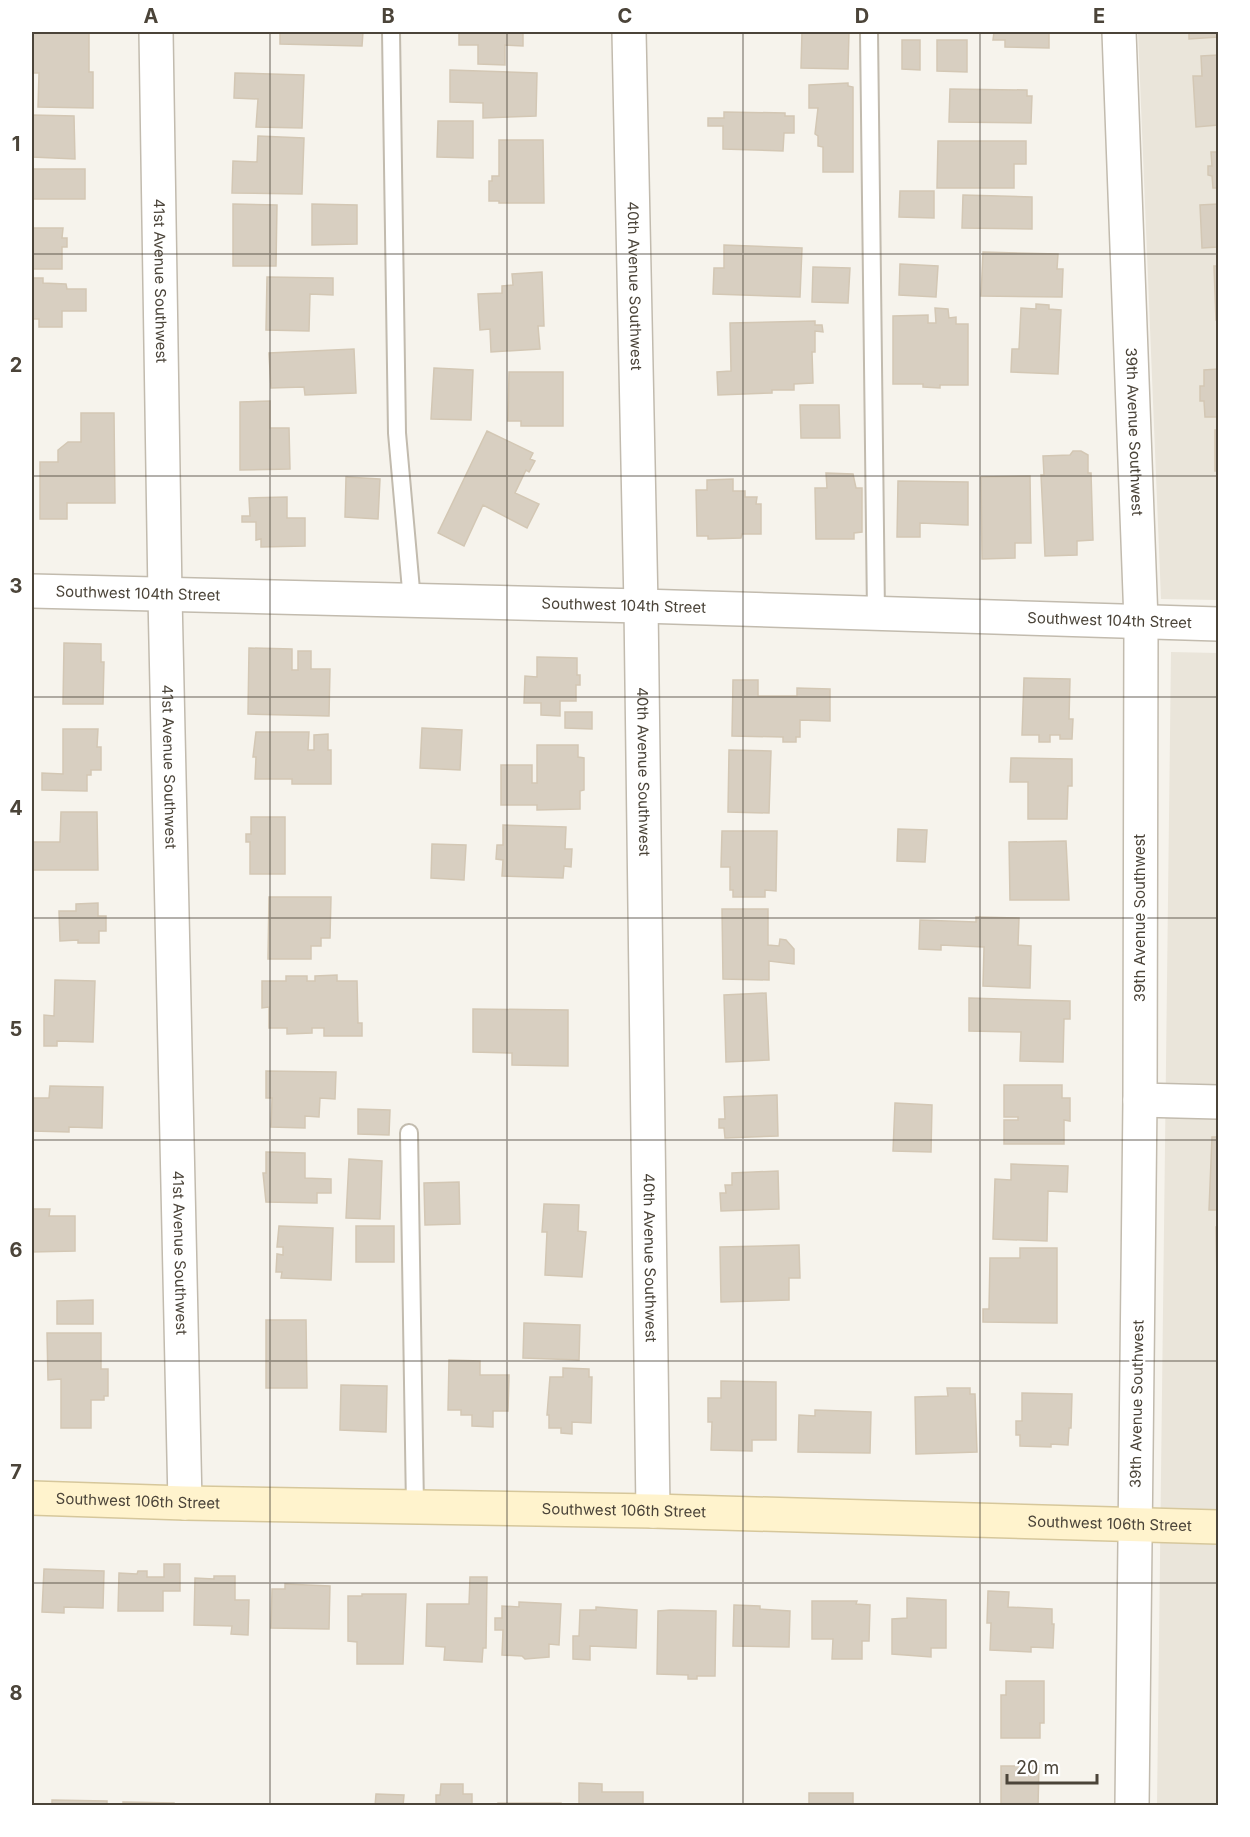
<svg xmlns="http://www.w3.org/2000/svg" width="1250" height="1837" font-family="Inter,sans-serif">
<rect width="100%" height="100%" fill="#f6f3ec"/>
<path fill="#eae5da" d="M1138 32H1218V600L1161 599Z
M1171 652 1218 653V1805L1157 1806Z"/>
<path fill="#d8cfc1" stroke="#d3c7b4" stroke-width="1.5" d="M32 32H89V72H93V108L38 107 39 73H32Z
M280 32H363L362 46 280 44Z
M459 32H523V46L505 45V65L478 64V45H459Z
M802 32H849L848 69 801 68Z
M994 32H1049V48L1005 47V40H993Z
M1189 32H1218V37L1189 39Z
M902 40H920V70L902 69Z
M937 40H967V72L937 71Z
M1218 55V125L1196 127 1193 76H1202L1201 56Z
M450 70 537 73 536 116 483 118V103L450 102Z
M235 73 304 75 302 128 256 127 258 99 234 98Z
M848 83V86L853 87V172H823V147L818 146V136L815 134 818 108H809V85Z
M950 89 1027 90V96H1032L1031 123 949 122Z
M724 112 785 113V116H794V133H784L783 151 723 149V126H708V118H724Z
M32 115 74 116 75 159 32 157Z
M438 121H473V158L437 157Z
M258 136 304 138 302 194 232 193 233 161 257 162Z
M499 140H543L544 203H499V201H489V181H492V176H499Z
M938 141H1026V164H1014V188H937Z
M1211 152H1218V188H1213L1212 176 1208 175V166H1212Z
M32 169H85V199H32Z
M900 191H934V218L899 217Z
M963 195 1032 197V229L962 228Z
M233 204 277 205 276 266H233Z
M312 204 357 205V244L312 245Z
M1218 204V247L1202 248 1200 205Z
M32 228H63L62 238H67V247H62V269H32Z
M724 245 802 248 800 297 713 294 714 268H724Z
M983 252 1058 254 1057 269H1063L1062 297 981 296Z
M900 264 938 266 936 297 899 295Z
M1214 266H1218V320H1216Z
M813 267 850 268 848 303 812 302Z
M542 272 544 326H538L540 349 491 352 490 329 480 330 478 294 502 293V286L513 285 512 274Z
M267 277 333 278V295L310 294 309 331 266 330Z
M32 278H43V283L66 284 67 289H86V311H62V327H39V319H32Z
M1036 304 1049 305V309L1061 310 1058 374 1011 372 1012 349H1019L1021 308 1036 309Z
M935 308 948 309 949 318 956 317V324H968V385H940V388L923 387V384H893V316L928 315V323H936Z
M815 321V325H822L823 332 815 331V352H812L813 383 794 384V390H772V393L718 395 717 372 731 371 730 323Z
M354 349 356 393 305 395 304 387 271 388 269 353Z
M434 368 473 370 471 420 431 419Z
M1218 369V417H1205L1204 401H1200V386H1204V370Z
M509 372H563V426H521V421H508Z
M270 401V428H289L290 469 240 470V402Z
M800 405H839L840 438H801Z
M81 413H114L115 503H67V519H40V462H58V450L68 442H81Z
M1215 430H1218V471H1215Z
M487 431 533 453 530 459 535 461 529 472 526 470 515 493 539 504 527 528 483 505 464 546 438 533Z
M1073 451H1081L1088 455V473H1091L1093 540 1077 541V555L1045 556 1041 475H1044L1043 456 1070 455Z
M826 473 853 474 856 488H862V532L854 533V539H816L815 488H827Z
M1030 476 1031 543H1015V558L982 559 981 477Z
M346 477 380 479 378 519 345 517Z
M733 479V491H745V497H757L756 504H761V534H742L741 538 708 539V536H697L696 490H707V480Z
M898 481 968 482V525L920 523V537H897Z
M287 497V518H305V546L261 547V539L256 540V522H242V516H250L249 498Z
M64 643 101 644V662H104L103 704H63Z
M249 648 292 649V670H298V651H311V669H330L329 716 248 714Z
M537 657 577 658V675H580V685H576V701H560V716L541 715V703H524L525 676 537 677Z
M1024 678 1070 679 1069 719H1073L1072 739H1060V735H1050V742H1039V735H1022Z
M733 680H758V696H797V688L830 689V721L800 720V737H796V742H783V737L732 736Z
M565 712H592V729L565 728Z
M422 728 462 730 460 770 420 768Z
M63 729H98L97 747H101V770H91V775H87V791L42 790V773L63 774Z
M256 732H309L308 750H314V735L328 734V750H331V784H292V779H255L256 757H253Z
M537 745H578V757L584 758V790L580 791V809L537 810V805H501V765H532V783H537Z
M729 750 771 751 769 813 728 812Z
M1011 758 1072 759V786H1068L1067 819H1028V782H1010Z
M61 812H97L98 870H32V842H60Z
M251 817H285V874H250V842H246V834H251Z
M503 825 566 827 565 849H572L571 867 564 866 563 878 502 876 503 860 496 859 497 845H503Z
M898 829 927 830 925 862 897 861Z
M722 831H777L776 891 765 890V897H733V890H730V867H721Z
M1066 841 1069 900H1010L1009 842Z
M432 844 466 845 464 880 431 878Z
M269 897H331L330 938H321V946H311V959H268Z
M98 903V916H106V931H99V943H78V940L60 941 59 911H76V904Z
M722 909H768V945L779 946 780 939 786 940 794 949V964L769 961V980L723 979Z
M976 917 1019 918 1018 945 1031 946 1030 988 983 986 984 947 941 945V950L919 949 920 920 976 922Z
M337 975V981H357L358 1023H362V1036H324V1028H312V1033L287 1034V1028H269V1007L262 1008V981H286V976H307V981H315V976Z
M55 980 95 981 93 1042 57 1041V1046H44V1015L54 1016Z
M766 993 769 1060 726 1062 724 995Z
M969 998 1070 1001V1019H1064L1063 1062 1020 1061 1021 1032 969 1031Z
M473 1009 568 1010V1066L512 1065V1053L473 1052Z
M266 1071 336 1072 335 1099 320 1098 319 1117 305 1116V1128L271 1127 272 1098H266Z
M1004 1085H1062V1098H1070V1121L1064 1120V1144H1004V1120H1018V1117H1004Z
M50 1086 103 1087 102 1128 69 1127V1132L32 1131V1098H49Z
M777 1095 778 1136 725 1138 724 1128H719V1119H725L724 1097Z
M895 1103 932 1105 931 1152 893 1151Z
M358 1109 390 1110 389 1135 358 1134Z
M1212 1137H1218V1210H1209Z
M266 1152 305 1153V1178L331 1179V1193H317V1203L266 1202 263 1173H266Z
M349 1159 382 1161 380 1219 346 1218Z
M1011 1164 1068 1166 1067 1192 1048 1191 1047 1241 993 1239 995 1179 1011 1180Z
M778 1171 779 1209 721 1211 720 1193H726L725 1185H732V1173Z
M459 1182 460 1224 425 1225 424 1183Z
M544 1204 579 1205 578 1231 586 1232 582 1277 545 1275 547 1232H542Z
M32 1209H50L49 1216H75V1251L32 1252Z
M279 1226 333 1228 331 1280 281 1278 282 1272H276L277 1254 283 1255V1247H277Z
M356 1226H394V1262H356Z
M1216 1227H1218V1280H1217Z
M799 1245 800 1278H789V1300L721 1302 720 1247Z
M1020 1248H1057V1323L983 1322V1309H989L990 1258H1020Z
M93 1300V1324H57V1301Z
M266 1320H306L307 1388H266Z
M524 1323 580 1325 579 1360 523 1358Z
M47 1333H101V1369H108V1396H104V1400H91V1428H61V1379L48 1380Z
M449 1360 480 1361V1375H509L508 1411H493V1427L472 1426V1415H461V1410H448Z
M563 1368 589 1369V1377H592L591 1423 572 1422V1434L561 1433V1428H549V1415H547L550 1377H563Z
M721 1381 776 1382V1440H752V1451L711 1450 712 1422H708V1398H721Z
M341 1385 387 1386 386 1432 340 1430Z
M947 1388H970V1394H975L977 1452 916 1454 915 1397 948 1396Z
M1022 1393 1072 1394 1071 1428H1069L1068 1445 1051 1444V1447L1020 1446V1435H1016V1421H1022Z
M815 1410 871 1412 870 1453 798 1452 799 1415 815 1416Z
M164 1564H180V1591H163V1611H118L119 1573 137 1574 138 1571H147V1577H164Z
M44 1569 104 1571 103 1608 64 1607V1613L42 1612Z
M214 1576H235V1600H249L248 1635 231 1634 232 1626 194 1625 195 1578 214 1579Z
M470 1577H487L486 1648H483L482 1662 444 1660 445 1647 426 1646 427 1604H469Z
M285 1584 330 1586 329 1629 271 1628 272 1589H285Z
M988 1591 1009 1592 1008 1607 1052 1609V1624H1054L1053 1648 1031 1647V1652L990 1650 991 1623H987Z
M362 1594H406L403 1664H357V1642L348 1641V1596H362Z
M907 1598 946 1600V1648H931V1657L892 1654V1619L907 1618Z
M812 1601H857L856 1604 870 1605 869 1641H862V1659H832L833 1639H812Z
M519 1602 561 1604 559 1645 549 1644V1657L525 1659 522 1656 502 1655 503 1630H495V1618H502V1606L519 1607Z
M734 1605 760 1606V1609L790 1611 789 1647 733 1646Z
M596 1607 637 1610 636 1648 590 1646V1660L573 1659V1636H579L580 1610H596Z
M670 1610 716 1611 715 1676H697V1679H688V1675L657 1674 658 1611Z
M1006 1681H1044V1723H1040V1738H1001V1695H1006Z
M1001 1766H1039L1038 1806H1001Z
M579 1783 602 1784V1792H643V1806H579Z
M441 1784H463V1794H472V1806H436V1795H440Z
M809 1793H853V1806H809Z
M376 1794 404 1795 403 1806H375Z
M52 1800 107 1801V1806H52Z
M123 1802 174 1803V1806H123Z
M498 1803H561V1806H498Z"/>
<g fill="none" stroke-linecap="round" stroke-linejoin="round">
<defs>
<path id="lane" d="M391 32 397 433 412 601
M869 32 876 613
M409 1133 415 1507"/>
<g id="street">
<path id="s1" d="M156 32 165 596 185 1503"/>
<path id="s2" d="M629 32 641 606 653 1511"/>
<path id="s3" d="M1119 32 1141 621 1140 1100 1132 1806"/>
<path id="s4" d="M32 591 641 606 1218 624"/>
<path d="M1140 1100 1218 1102"/>
</g>
<g id="secondary">
<path id="s5" d="M32 1498 185 1503 653 1511 1218 1527"/>
</g>
</defs>
<use href="#lane" stroke="#c2bbae" stroke-width="20"/>
<use href="#street" stroke="#c2bbae" stroke-width="36"/>
<use href="#secondary" stroke="#d6c79b" stroke-width="36"/>
<use href="#lane" stroke="#fff" stroke-width="16"/>
<use href="#street" stroke="#fff" stroke-width="33"/>
<use href="#secondary" stroke="#fff3cd" stroke-width="33"/>
</g>
<path fill="none" stroke="#4b4439" stroke-width="1.5" stroke-opacity="0.55" d="M270 32V1806M507 32V1806M743 32V1806M980 32V1806M32 254H1218M32 476H1218M32 697H1218M32 918H1218M32 1140H1218M32 1361H1218M32 1583H1218"/>
<g text-anchor="middle" stroke-width="5" stroke-linejoin="round" paint-order="stroke">
<g font-size="15" fill="#4b4439" stroke="#fff">
<text dy="5" stroke="none"><textPath href="#s1" startOffset="249">41st Avenue Southwest</textPath></text>
<text dy="5" stroke="none"><textPath href="#s2" startOffset="254">40th Avenue Southwest</textPath></text>
<text dy="5" stroke="none"><textPath href="#s3" startOffset="400">39th Avenue Southwest</textPath></text>
<text dy="5" stroke="none"><textPath href="#s4" startOffset="106">Southwest 104th Street</textPath></text>
<text dy="5" stroke="none"><textPath href="#s4" startOffset="592">Southwest 104th Street</textPath></text>
<text dy="5" stroke="none"><textPath href="#s4" startOffset="1078">Southwest 104th Street</textPath></text>
<text dy="5" stroke="none"><textPath href="#s1" startOffset="735">41st Avenue Southwest</textPath></text>
<text dy="5" stroke="none"><textPath href="#s2" startOffset="740">40th Avenue Southwest</textPath></text>
<text transform="translate(1140 918) rotate(-90)" y="5">39th Avenue Southwest</text>
<text dy="5" stroke="none"><textPath href="#s1" startOffset="1221">41st Avenue Southwest</textPath></text>
<text dy="5" stroke="none"><textPath href="#s2" startOffset="1226">40th Avenue Southwest</textPath></text>
<text transform="translate(1137 1404) rotate(-89)" y="5">39th Avenue Southwest</text>
<text dy="5" stroke="none"><textPath href="#s5" startOffset="106">Southwest 106th Street</textPath></text>
<text dy="5" stroke="none"><textPath href="#s5" startOffset="592">Southwest 106th Street</textPath></text>
<text dy="5" stroke="none"><textPath href="#s5" startOffset="1078">Southwest 106th Street</textPath></text>
</g>
</g>
<rect width="1250" height="1837" fill="none" stroke="#ffffff" stroke-width="66"/>
<path d="M1007 1774v9h90v-9" fill="none" stroke="#4b4439" stroke-width="3"/>
<text x="1016" y="1774" font-size="18" fill="#4b4439" stroke="#ffffff" stroke-width="4.5" paint-order="stroke">20 m</text>
<rect x="33" y="33" width="1184" height="1771" fill="none" stroke="#4b4439" stroke-width="2"/>
<g font-size="20" text-anchor="middle" font-weight="bold" fill="#4b4439">
<text x="151" y="23">A</text>
<text x="388" y="23">B</text>
<text x="625" y="23">C</text>
<text x="862" y="23">D</text>
<text x="1099" y="23">E</text>
<text x="16" y="151">1</text>
<text x="16" y="372">2</text>
<text x="16" y="593">3</text>
<text x="16" y="815">4</text>
<text x="16" y="1036">5</text>
<text x="16" y="1257">6</text>
<text x="16" y="1479">7</text>
<text x="16" y="1700">8</text>
</g>
</svg>
